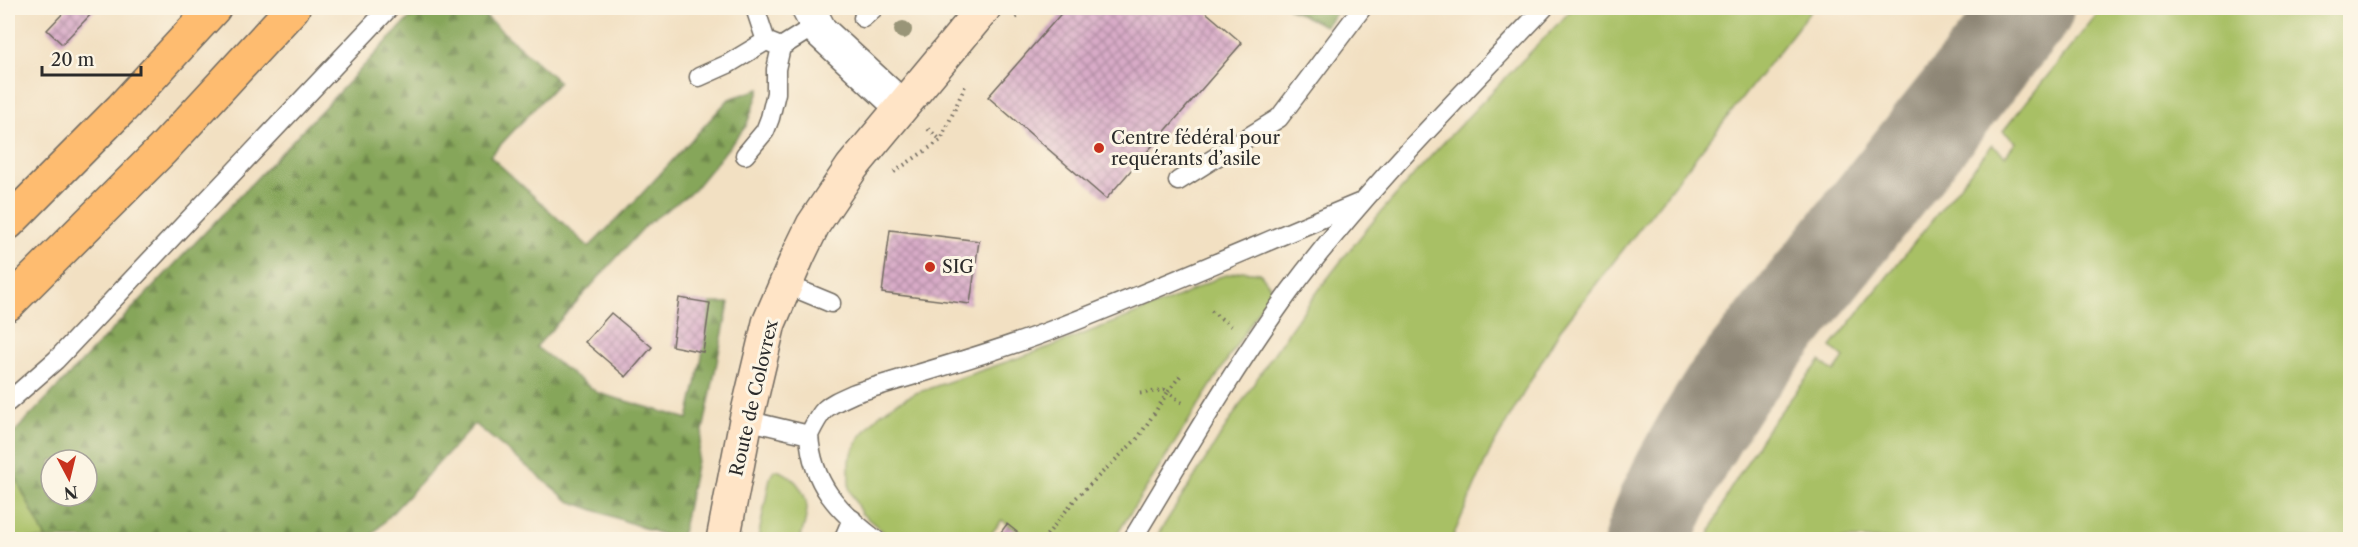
<svg xmlns="http://www.w3.org/2000/svg" width="2358" height="547" font-family="'Libre Caslon Text',serif">
<defs>
<pattern id="forest-firs" width="22" height="20" patternUnits="userSpaceOnUse" patternTransform="scale(1.5)"><rect width="22" height="20" fill="#86a65a"/><path d="M5 1l3.5 6h-7zM16 11l3.5 6h-7z" fill="#6e874b"/></pattern>
<pattern id="building-cross-hatch" width="8" height="8" patternUnits="userSpaceOnUse" patternTransform="scale(1.5)"><rect width="8" height="8" fill="#d8abc7"/><path d="M0 0l8 8M0 8l8-8" fill="none" stroke="#af8ba2"/></pattern>
</defs>
<rect width="100%" height="100%" fill="#fcf5e5"/>
<filter id="ink" filterUnits="userSpaceOnUse"><feTurbulence type="fractalNoise" baseFrequency=".0167" numOctaves="2"/><feDisplacementMap in="SourceGraphic" scale="12" xChannelSelector="R" yChannelSelector="G"/><feConvolveMatrix kernelMatrix="1 2 1 2 8 2 1 2 1" color-interpolation-filters="sRGB"/></filter>
<filter id="wash" filterUnits="userSpaceOnUse"><feTurbulence type="fractalNoise" baseFrequency=".008" numOctaves="4" result="noise"/><feDisplacementMap in="SourceGraphic" scale="24" xChannelSelector="R" yChannelSelector="G"/><feGaussianBlur stdDeviation="1.35" result="paint"/><feColorMatrix in="noise" values="0 0 0 0 0 0 0 0 0 0 0 0 0 0 0 0 0 1.4 0 .05"/><feComposite in="paint" operator="in"/></filter>
<g filter="url(#wash)">
<rect width="100%" height="100%" fill="#f2e0c2"/>
<path fill="#a8c065" stroke="#6a7648" stroke-width="1.5" d="M1573 8H1813L1560 330 1490 451 1452 539H1155C1213 449 1268 355 1334 270 1406 176 1492 93 1573 8Z
M2102 8H2350V539H1707L1729 491 1771 424 1820 361 1834 372 1844 358 1831 347 1992 145 2005 156 2016 142 2003 131Z
M1242 271 1260 273 1272 289 1114 539H1027L1002 520 987 539H892L861 513 849 489V460L860 437 879 415 894 404 916 393 1047 348 1179 297 1219 277Z
M8 462 46 539H8Z
M774 470C791 472 805 489 807 507 807 516 803 530 800 539H758L770 478Z"/>
<path fill="url(#forest-firs)" stroke="#586842" stroke-width="1.5" fill-rule="evenodd" d="M419 8H476L559 82 490 156 589 247 638 198 729 99 760 89 746 126 693 191 646 225 536 347 598 393 688 419 701 362 710 303H729L681 539H675L569 501 475 424 368 539H46L8 462V439ZM51 460H87V496H51Z
M1288 8H1341L1325 26Z"/>
<g fill="none" stroke-linecap="round" stroke-linejoin="round">
<path stroke="#8e8676" stroke-width="88" d="M1648 540C1667 485 1697 435 1728 387L2030 8"/>
</g>
<g id="blocks">
<path fill="url(#building-cross-hatch)" d="M68 8H97L62 44 47 30Z
M1066 8H1201L1242 43 1106 199 988 97Z
M890 230 979 241 970 304 882 293Z
M679 298 710 303 703 352 672 346Z
M611 313 652 347 626 377 585 342Z
M1007 524 1027 540H995Z"/>
</g>
</g>
<g filter="url(#ink)">
<use href="#blocks" fill-opacity="0" stroke="#716a60" stroke-width="1.5"/>
<g fill="none" stroke-linecap="round" stroke-linejoin="round">
<defs>
<path id="service" d="M755 8 766 41 776 45
M863 18 874 8
M699 77 728 64 766 41
M745 155 765 131 770 118 776 93V69L781 47 816 25
M1178 181 1279 118 1362 8
M785 284 831 303
M8 402 56 360 389 8
M746 420 809 435C812 484 838 511 876 540
M809 435C823 406 826 406 855 393 919 373 984 356 1047 332 1152 292 1255 246 1359 203
M843 540 852 519
M1132 540C1183 456 1232 370 1290 291 1366 189 1457 100 1544 8"/>
<path id="tertiary" d="M808 8 820 31 901 106"/>
<path id="secondary" d="M723 540 746 420 769 323 798 256 813 225 852 167 984 8"/>
<path id="motorway" d="M8 223 122 108 214 8
M8 304 162 150 293 8"/>
</defs>
<use href="#service" stroke="#716a60" stroke-width="21"/>
<use href="#tertiary" stroke="#716a60" stroke-width="36"/>
<use href="#secondary" stroke="#716a60" stroke-width="36"/>
<use href="#motorway" stroke="#716a60" stroke-width="36"/>
<path stroke="#716a60" stroke-width="4" stroke-dasharray="1.5 4.5" stroke-linecap="butt" d="M1016 18 1025 8
M928 129 941 140
M894 172 941 140 965 86
M1211 311 1235 329
M1180 376 1168 392 1185 405
M1043 540 1076 498 1138 438 1168 392 1165 390 1137 394"/>
<use href="#service" stroke="#fff" stroke-width="18"/>
<use href="#tertiary" stroke="#fff" stroke-width="33"/>
<use href="#secondary" stroke="#ffe4c6" stroke-width="33"/>
<use href="#motorway" stroke="#febc70" stroke-width="33"/>
</g>
<circle fill="#999578" cx="903" cy="30" r="9"/>
</g>
<g fill="#c8321e" stroke="#fcf5e5" stroke-width="2">
<circle cx="1099" cy="148" r="6"/>
<circle cx="930" cy="267" r="6"/>
</g>
<g text-anchor="middle" stroke-width="6" stroke-linejoin="round" paint-order="stroke">
<g font-size="18" fill="#2b2b2b" stroke="#fcf5e5" text-anchor="start">
<text x="1111" y="144">Centre fédéral pour<tspan x="1111" dy="21">requérants d’asile</tspan></text>
<text x="942" y="273">SIG</text>
</g>
<g font-size="18" fill="#2b2b2b" stroke="#fcf5e5">
<text transform="translate(754 398) rotate(-77)" y="6">Route de Colovrex</text>
</g>
</g>
<rect width="2358" height="547" fill="none" stroke="#fcf5e5" stroke-width="30"/>
<g transform="translate(69 478) rotate(173)"><circle r="28" fill="#fcf5e5" stroke="#a8a49b" stroke-width="1.5"/>
<path d="M0-4.5L10 22L0 15L-10 22Z" fill="#c8321e"/>
<text y="-9" font-size="16" font-weight="bold" text-anchor="middle" fill="#2b2b2b">N</text>
</g>
<path d="M42 66v9h99v-9" fill="none" stroke="#2b2b2b" stroke-width="3"/>
<text x="51" y="66" font-size="18" fill="#2b2b2b" stroke="#fcf5e5" stroke-width="4.5" paint-order="stroke">20 m</text>
</svg>
